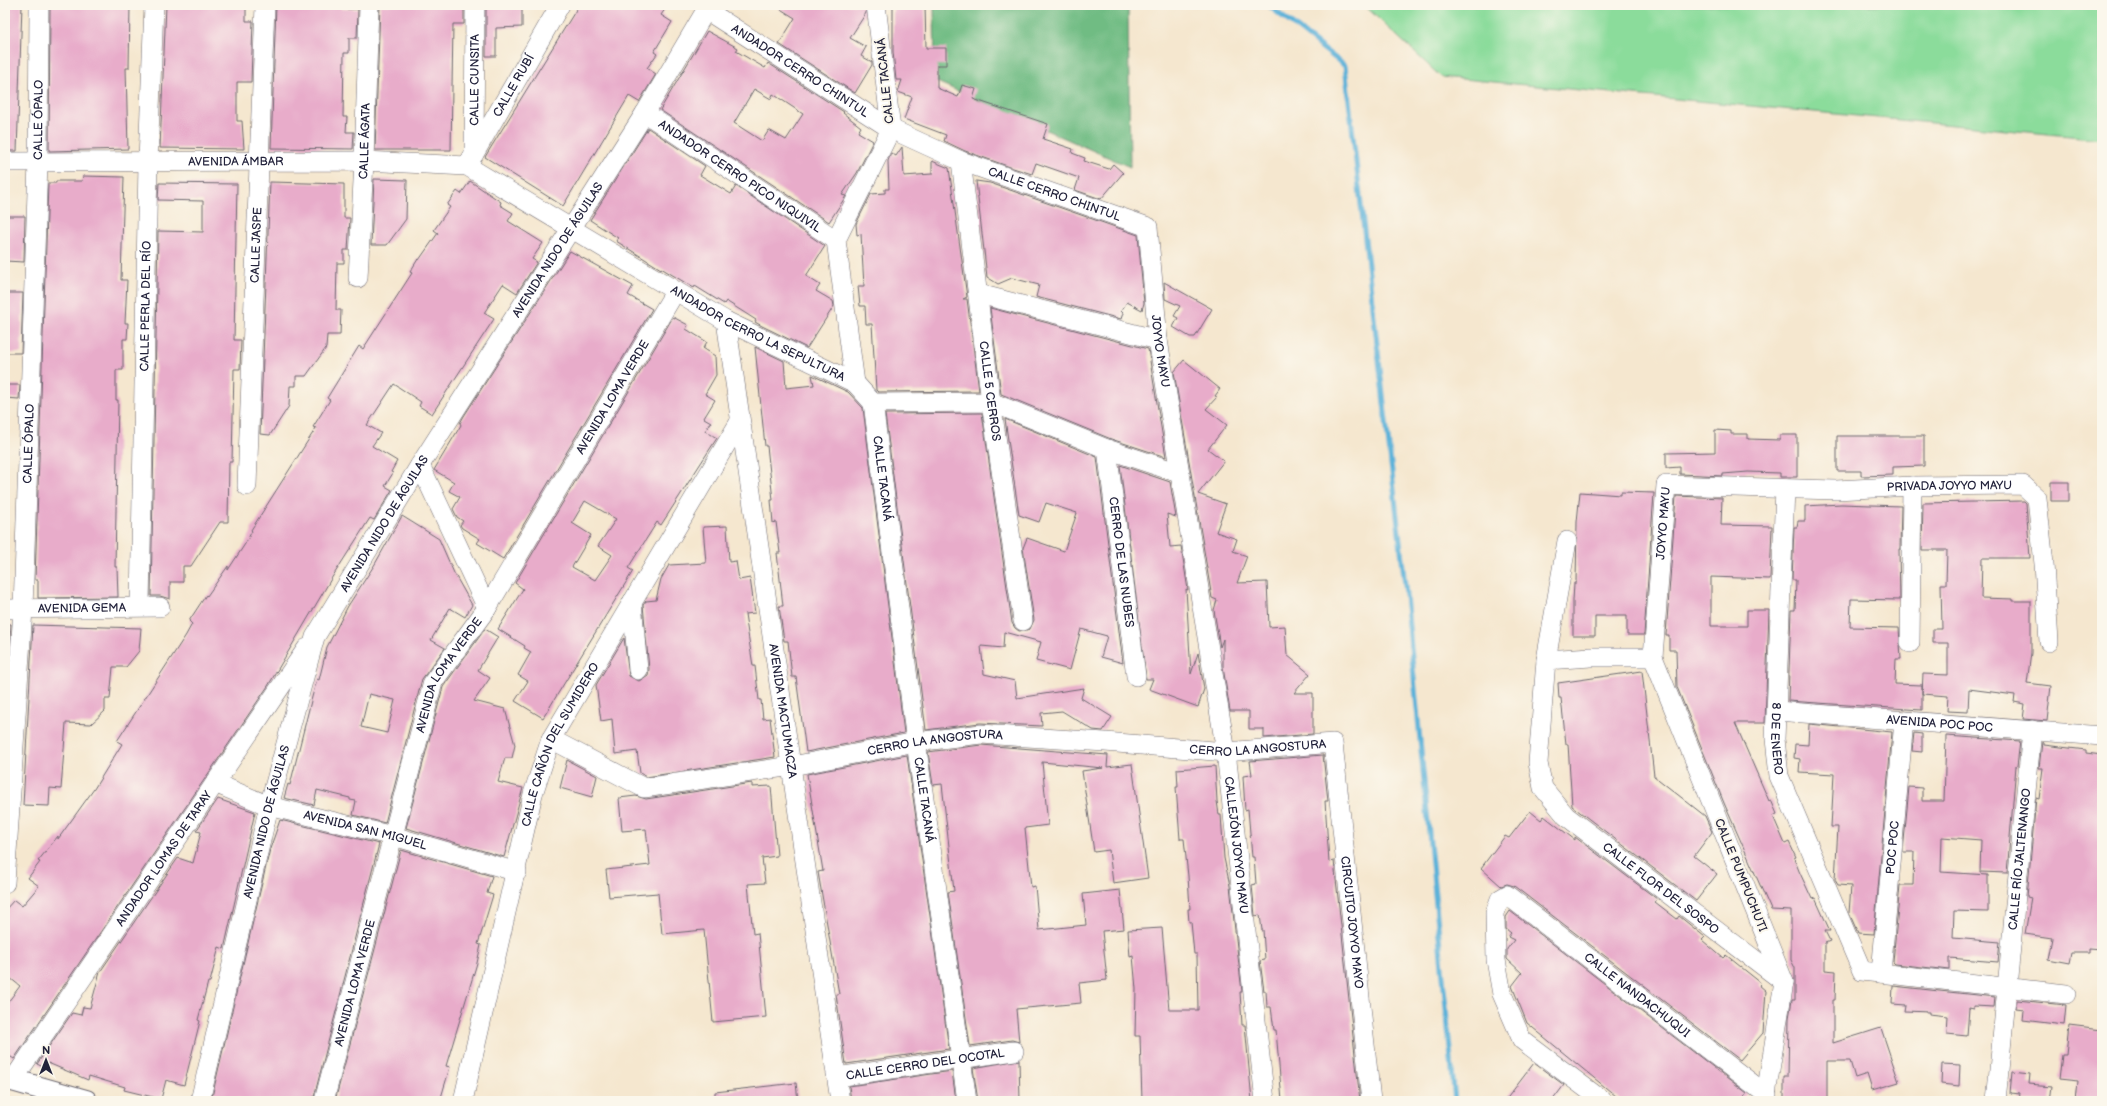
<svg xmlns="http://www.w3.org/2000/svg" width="2107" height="1106" font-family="'Balsamiq Sans',sans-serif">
<rect width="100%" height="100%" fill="#fbf7ec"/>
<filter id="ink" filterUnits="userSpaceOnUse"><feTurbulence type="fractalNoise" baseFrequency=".025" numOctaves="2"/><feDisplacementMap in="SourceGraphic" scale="8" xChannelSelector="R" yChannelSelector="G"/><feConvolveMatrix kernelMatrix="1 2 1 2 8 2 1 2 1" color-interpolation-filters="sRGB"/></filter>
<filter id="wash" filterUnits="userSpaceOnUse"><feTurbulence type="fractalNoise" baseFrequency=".012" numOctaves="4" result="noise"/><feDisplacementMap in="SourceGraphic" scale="16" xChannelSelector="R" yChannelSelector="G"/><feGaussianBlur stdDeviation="0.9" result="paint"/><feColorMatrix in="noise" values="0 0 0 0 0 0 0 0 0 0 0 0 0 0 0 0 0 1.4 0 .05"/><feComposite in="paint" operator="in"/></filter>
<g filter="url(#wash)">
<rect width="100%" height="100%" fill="#f5e7cf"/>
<path fill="#8bdc9b" stroke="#567f6b" d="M1364 5H2102V139L1441 77Z"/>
<path fill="#70bc83" stroke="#496f5f" d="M934 5H1128L1130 167 935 81Z"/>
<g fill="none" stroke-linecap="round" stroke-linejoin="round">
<path stroke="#5db2d9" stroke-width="5" d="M1268 5 1345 66 1405 585 1455 1101"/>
</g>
<g id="blocks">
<path fill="#e8acca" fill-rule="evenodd" d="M5 5H22L17 151H5Z
M50 5H130L129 68H126L128 149 49 151Z
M166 5H246V21H253L251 82H237V121H242L244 149 160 148Z
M276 5H341V9H358L357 38H349V53H344L343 117H347L346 132H354L353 149 271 148Z
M380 5H464V24H453L451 150H375Z
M486 5H522V27L496 28V56H486Z
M579 5H668L661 15 672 22 654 52 657 54 647 68 656 74 639 102 629 96 563 206 485 157Z
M774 5H865L866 13 850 38 866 47 861 56 872 62V65L855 93 779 44 795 18Z
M893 5H925L926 48H946V65H937V88L958 97 962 85 976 89 973 99 1048 124 1043 139 1073 149 1072 153 1085 158 1084 161 1109 169 1113 164 1123 173 1101 199 1075 190 1079 178 1036 163 1032 174 1013 168 965 151 944 141 946 135 904 119 912 97 898 92 902 80H896L893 52Z
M707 31 738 48 736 51 765 68 768 63 844 112 843 113 861 127 858 132 873 141 857 173 842 195 846 196 829 222 660 110ZM754 89 771 99 773 94 803 114 786 140 769 130 762 141 734 123Z
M648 128 705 166 700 175 731 194 736 186 825 246 806 276 820 285 816 291 833 301 834 306 807 348 762 326 755 322 756 320 726 301 724 304 695 286 694 288 661 268V269L616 241 618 238 590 220Z
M902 147 904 176 932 174V161L949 168 967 297 963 299H967L979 391 878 392 876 390 872 324H866L865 306H860L858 286H864L861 234 857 235 856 224 871 194 885 193V189H889L888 161 891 153 896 156Z
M83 176 124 177 121 280H127L125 323H128L127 339H123V370H116V400H118L115 567H117L118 597 38 598V580H35L48 183H56V181H82Z
M374 179 407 180 406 219 387 245H371Z
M470 181 501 202 500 205 513 213 508 221 543 243 532 259 537 262 517 293 503 284 484 313 494 319 432 414 419 406 421 402 394 384 367 425 381 433 372 446 397 461 391 472 393 473 385 486 392 490 374 520 370 518 331 579 268 686 14 1059 5 1053V1006L20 986 5 974V910L14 900 22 906 39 886 28 878 40 862 38 861 58 836V839L94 789 122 744 117 741 186 635 192 624 189 621 206 595 207 596 228 566V570L245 544 252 531 251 530 316 428 313 427 330 400 327 398 359 346 363 349 412 273 410 272 418 259 419 260 438 233 434 230 450 207 447 205 457 191 461 194Z
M976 181 990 183 1138 235 1144 303 1142 310 1127 302 1121 311 1123 313 1121 319 1036 297 1039 285 1012 278 998 284 987 277Z
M270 182 344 184V218H350L348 250H344V263H337L336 310H341L340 335H327L326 348 306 376H296V386H290L289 406 270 435 260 434Z
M159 183 237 184 234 340H241L240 369H234L232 462H229L228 522H220L191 566H183V582H170V599L160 596H151L158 231 203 232V201L158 200Z
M5 216H25L24 262 5 261Z
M570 251 633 286 628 295 652 309 503 559 477 543 480 539 462 528 460 525 463 521 457 517 453 509 460 497 449 491 454 482 434 470 461 425 460 423 464 416Z
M1164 282 1212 309 1195 337H1190L1173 327 1178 318 1174 316 1180 306 1165 299Z
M5 293H23L21 353H5Z
M990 308 1148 349 1166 457 1111 439 1001 394Z
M673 317 688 325 686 329 707 342 703 348 715 356 716 375 705 394 715 400 704 418 711 422 705 431 717 438 661 525 657 522 628 568 633 571 543 718 515 701 528 681 518 675 531 652 524 648 525 646 498 629 523 589 515 583ZM585 501 616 519 598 546 612 555 595 580 572 567 591 535 572 523Z
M755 347 784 361 786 388 814 385 812 375 848 392 863 408 904 733 806 752 796 677H792L788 641H784L779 606H783L777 553H780L776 522 773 523 771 500H773L767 446H765Z
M1184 360 1220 389 1215 396 1217 397 1206 409 1227 425 1208 449 1224 461 1198 494 1226 504 1216 532 1237 539 1233 551 1247 556 1237 583 1267 582 1269 627 1285 626 1287 655 1310 674 1294 693H1313V734L1264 738V729H1249V711H1230L1223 667V639L1220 647 1214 610 1217 600 1212 598 1174 372Z
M5 385H20L19 399 5 398Z
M982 413 1012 623 1015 628 1019 631 1030 629 1034 620 1023 548 1027 538 1064 551 1077 513 1046 503 1039 522 1019 515 1005 419 1097 457 1123 663 1101 657 1107 636 1081 629 1070 670 1036 661 1041 642 1004 632 1003 648 981 646 984 674 1015 681 1017 698 1084 688 1081 698 1112 717 1103 731 1093 730 1062 711 1041 713 1042 726 980 723 926 730 885 414Z
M1715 430 1731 431V434H1748V439L1780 440V435H1797V477H1780V473L1748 472 1723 474V476L1680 474V467L1666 468V453L1715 452Z
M1837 436H1924V466L1893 467V475L1861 476V471H1837Z
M1120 465 1170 482 1176 517 1167 514 1170 547 1181 546 1188 590 1186 589 1191 674 1198 653 1204 689 1198 707 1149 689 1153 679H1146Z
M2051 482H2069V501H2051Z
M1580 492 1621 495V492L1654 493 1644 635H1627V616H1595V636H1573V601L1574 583H1576L1577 522Z
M1676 496 1722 498 1721 525 1772 526 1770 579 1711 577V626H1747V610H1769L1765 723H1735L1769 801 1771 800 1777 814 1773 816 1785 844 1789 842 1796 857 1794 858 1799 871 1812 899 1815 898 1830 931H1825L1830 941 1825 943V970L1836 971 1835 1000H1833V1043L1881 1028 1899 1082 1872 1090 1867 1074 1855 1078 1850 1061H1827V1101H1784V1077H1788L1789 1018 1792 1000H1795V968L1791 960V911L1771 910 1724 803 1677 687 1676 650H1669V635H1666Z
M2024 501 2026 503 2030 558H1982L1981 598 2013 599V601H2031V653L2027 683 2051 686 2047 721 2023 719 2025 704 2014 702 2015 695 1969 689 1968 712 1947 711 1948 696 1922 694 1923 674 1948 675V643H1933V629H1942L1941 584H1946L1947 550H1922L1923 503Z
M1841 504 1901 506 1900 549H1899L1900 600 1851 599 1850 627 1899 628 1901 659H1896L1895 684 1922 685V710L1788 701 1791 610H1795L1796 580H1792L1794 527H1797L1798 521H1805V506Z
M402 516 439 539 454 573 472 605 465 617 450 608 431 640 445 648 422 679 385 823 353 815 356 801 350 800V798L317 790 314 805 284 798 288 784 290 785 312 697 317 679 319 680 327 647 348 606 375 564ZM369 694 395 700 387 733 361 727Z
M727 526 729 562 736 561 739 580 750 578 755 613 745 614 753 666H755L759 700H761L763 719 770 718 775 757 646 777 640 773 637 751 615 754 612 719 601 721 596 685 624 638 629 676 639 681 648 675 649 669 643 605 646 601 656 600 661 579 669 565 706 563 703 527Z
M5 624H11L6 698 5 697Z
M33 625 141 628 139 651 126 667H113L110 699H105V711L91 724 66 723 61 789 50 788 49 806 23 805Z
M485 629 498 637 478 670 490 678 474 701 505 709 515 745 512 758H505L498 782 523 788 504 857 406 828 443 687Z
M1642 671 1654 776 1705 816 1712 832 1694 856 1717 874 1696 901 1572 806 1568 744H1566L1561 698H1559L1558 683Z
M1809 724 1892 732 1874 934 1858 933 1849 913 1851 886 1838 885 1835 880 1838 827H1831L1834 774 1799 772 1800 759 1794 758 1795 744 1808 745Z
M1914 733 1922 734V752L1912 751Z
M1946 736 2020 741 2017 766H2016L2007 873 1980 872 1981 840 1942 837 1941 872 1988 875V912L1954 911 1953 938 2000 942 1998 962 1949 958V970L1895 964 1893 962 1900 885H1913L1914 852H1903L1909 787 1922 788V801H1944Z
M2042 742 2044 743V745L2086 750V753L2102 755V950L2089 949V953H2071L2069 963 2048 959 2052 938 2025 934 2031 898 2027 897 2036 798 2039 799 2043 768H2039Z
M981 745 1108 755 1107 767 1132 764 1148 878 1113 883 1109 850 1094 852 1082 771 1103 768 1042 762 1048 825 1025 828 1031 887 1035 886 1039 930 1086 925 1083 894 1120 890 1124 929 1102 931 1107 980 1079 983 1081 1003 1016 1009 1019 1042 1012 1040 970 1046 948 892 954 891 942 784 933 785 928 752Z
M907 755 949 1049 846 1064 836 994H839L818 872 823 871 807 774Z
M1323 755 1328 801H1325L1329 862 1334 861 1360 1101H1282L1276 1030H1274L1271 1007H1267L1266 991H1264L1260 961 1265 960 1263 930H1262L1260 915 1255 916 1252 885 1256 884 1254 857H1252L1248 809 1245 810 1243 776 1252 775 1250 761Z
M567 760 597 776 592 797 560 788Z
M1215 766 1217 801 1219 815H1221L1224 858 1230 886 1242 992H1240L1242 1025H1245L1252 1101H1142L1140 1036H1135L1136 989 1133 956 1130 957 1128 930 1162 928 1169 1010H1198L1197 954H1194L1191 922H1189L1188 909H1190L1188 876 1184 839H1180L1176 787H1178L1177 769Z
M752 783V787L771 786 777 856 762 858 765 883 748 884 753 934 758 933 766 1017 713 1022 704 930 662 934 658 893 609 897 606 870 650 865 646 829 622 831 619 798 636 796 646 799Z
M218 799 255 812 224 949 219 947 210 982H208L198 1020 200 1021 184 1085 166 1080 161 1099 124 1090 125 1087 89 1076 88 1080 48 1063 45 1068 37 1064 72 1013 81 1015 83 1007 90 1008 100 972 178 858 193 863 201 832 196 831Z
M1530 811 1541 820 1544 816 1575 840V837L1657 899 1655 902 1677 919 1679 916 1705 937 1702 940 1723 958 1726 955 1761 983 1759 985 1766 991 1763 1033 1740 1060 1514 886 1507 884 1501 886 1481 868 1505 836 1509 838Z
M280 820 379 844 313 1101H249L237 1098 236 1101H211L270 849Z
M401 850 492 876 487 893 493 895 478 944 481 945 477 963 446 1066 450 1067 440 1101H335Z
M1510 911 1747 1093 1741 1101H1622L1527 1023 1512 986 1522 973 1507 959V949L1514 940 1508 937 1511 933 1506 929V917Z
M1893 986 1995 997 1994 1007 1974 1006V1009L1969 1008 1967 1036 1947 1034 1948 1016 1929 1014V1012L1905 1011 1906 1005 1892 1004Z
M2017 1000 2066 1005 2064 1025 2023 1020 2024 1009 2016 1008Z
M2069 1026 2102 1030V1101H2076L2078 1081 2059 1079 2062 1054H2066Z
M1019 1060 1020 1101H978L973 1068Z
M1534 1063 1564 1085 1552 1101H1505Z
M1942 1064 1960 1065 1959 1086 1941 1084Z
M952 1071 956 1101H851L849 1086Z
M2012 1072 2030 1074 2029 1084 2051 1086 2049 1101 2018 1100 2019 1094 2010 1093Z
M796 1083 798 1101H715V1092Z"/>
</g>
</g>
<g filter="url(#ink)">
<use href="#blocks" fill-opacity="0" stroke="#6c676f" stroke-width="1"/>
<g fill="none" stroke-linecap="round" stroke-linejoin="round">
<defs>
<g id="minor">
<path id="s1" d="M706 10 891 129 961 161 1148 227 1158 340 1226 752 1265 1101"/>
<path id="s2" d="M645 113 836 240"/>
<path id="s3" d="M474 154 475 5"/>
<path id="s4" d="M961 161 991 402 1023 621"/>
<path id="s5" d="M5 162 364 161 467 166 726 321 855 383 873 403 991 402 1107 449 1179 473"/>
<path id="s6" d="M467 166 560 5"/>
<path id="s7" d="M358 278 364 161 369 5"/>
<path d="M979 294 1158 340"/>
<path id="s8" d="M726 321 840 1101"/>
<path d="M855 383 836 240 891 129 876 5"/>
<path id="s9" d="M873 403 916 742 967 1101"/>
<path id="s10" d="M1107 449 1136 676"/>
<path d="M420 465 487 608"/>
<path id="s11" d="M247 486 265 5"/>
<path id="s12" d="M1785 489 1775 739 1779 776 1862 971 2066 994"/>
<path id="s13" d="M1567 541 1546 660 1538 763 1543 788 1566 816 1784 982"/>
<path d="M632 602 638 670"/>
<path id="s14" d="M140 606 148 162 154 5"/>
<path id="s15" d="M5 609 160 607"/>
<path d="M1910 643 1912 486"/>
<path d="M1546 660 1591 657H1653"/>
<path id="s16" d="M1777 711 2102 736"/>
<path id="s17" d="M551 739 644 788 792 766 916 742 981 734 1105 742 1226 752 1333 743 1371 1101"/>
<path id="s18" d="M215 783 269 806 393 836 517 872"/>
<path id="s19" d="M5 883 23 609 38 162 39 5"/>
<path id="s20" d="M1881 973 1904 721"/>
<path id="s21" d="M837 1077 1014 1051"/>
<path id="s22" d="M13 1080 307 648"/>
<path id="s23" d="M200 1101 269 806 315 637 420 465 645 113 709 5"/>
<path id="s24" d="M324 1101 433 682 487 608 675 292"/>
<path id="s25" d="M463 1101 533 794 551 739 740 421"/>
<path id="s26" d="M1603 1101 1522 1040 1502 994 1496 960 1495 913 1500 899 1507 895 1767 1095"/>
<path id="s27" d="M1765 1101 1784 982 1653 657 1666 485 1836 490 1912 486 2023 485 2037 498 2044 564 2049 642"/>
<path id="s28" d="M1996 1101 2032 730"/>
</g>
<path id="tertiary" d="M5 1078 86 1101"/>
</defs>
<use href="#minor" stroke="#6c676f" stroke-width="20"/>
<use href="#tertiary" stroke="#6c676f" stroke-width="24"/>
<use href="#minor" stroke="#fff" stroke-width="19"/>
<use href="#tertiary" stroke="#fff" stroke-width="22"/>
</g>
</g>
<g text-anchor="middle" stroke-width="4" stroke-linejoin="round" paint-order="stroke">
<g font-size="12" fill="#22223b" stroke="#fbf7ec">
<text dy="4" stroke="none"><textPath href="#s1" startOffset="112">ANDADOR CERRO CHINTUL</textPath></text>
<text dy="4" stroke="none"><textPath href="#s3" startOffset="74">CALLE CUNSITA</textPath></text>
<text transform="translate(885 81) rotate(-96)" y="4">CALLE TACANÁ</text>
<text dy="4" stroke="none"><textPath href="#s6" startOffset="93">CALLE RUBÍ</textPath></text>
<text dy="4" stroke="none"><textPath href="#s19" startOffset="764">CALLE ÓPALO</textPath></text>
<text dy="4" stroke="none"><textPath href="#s7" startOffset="137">CALLE ÁGATA</textPath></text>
<text dy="4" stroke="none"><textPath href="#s5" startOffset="231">AVENIDA ÁMBAR</textPath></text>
<text dy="4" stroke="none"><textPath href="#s2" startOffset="114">ANDADOR CERRO PICO NIQUIVIL</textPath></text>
<text dy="4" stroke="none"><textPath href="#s1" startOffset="396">CALLE CERRO CHINTUL</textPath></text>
<text dy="4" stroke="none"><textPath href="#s11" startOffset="241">CALLE JASPE</textPath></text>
<text dy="4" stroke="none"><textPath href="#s23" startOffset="935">AVENIDA NIDO DE ÁGUILAS</textPath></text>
<text dy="4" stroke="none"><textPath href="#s14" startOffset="300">CALLE PERLA DEL RÍO</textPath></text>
<text dy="4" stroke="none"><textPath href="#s5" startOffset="798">ANDADOR CERRO LA SEPULTURA</textPath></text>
<text dy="4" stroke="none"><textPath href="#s1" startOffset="620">JOYYO MAYU</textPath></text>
<text dy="4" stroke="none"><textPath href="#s4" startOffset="232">CALLE 5 CERROS</textPath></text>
<text dy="4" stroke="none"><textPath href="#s24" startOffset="770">AVENIDA LOMA VERDE</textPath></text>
<text dy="4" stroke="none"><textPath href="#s19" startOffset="440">CALLE ÓPALO</textPath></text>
<text dy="4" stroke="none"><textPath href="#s9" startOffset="76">CALLE TACANÁ</textPath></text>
<text dy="4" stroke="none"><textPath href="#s27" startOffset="927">PRIVADA JOYYO MAYU</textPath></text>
<text dy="4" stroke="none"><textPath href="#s23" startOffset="611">AVENIDA NIDO DE ÁGUILAS</textPath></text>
<text dy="4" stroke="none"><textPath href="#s27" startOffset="605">JOYYO MAYU</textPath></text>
<text dy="4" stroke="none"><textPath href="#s10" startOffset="114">CERRO DE LAS NUBES</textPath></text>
<text dy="4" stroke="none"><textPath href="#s15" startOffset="77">AVENIDA GEMA</textPath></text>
<text dy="4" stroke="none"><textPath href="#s24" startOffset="446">AVENIDA LOMA VERDE</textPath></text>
<text dy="4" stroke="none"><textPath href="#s8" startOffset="394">AVENIDA MACTUMACZA</textPath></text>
<text dy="4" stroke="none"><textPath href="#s16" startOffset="163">AVENIDA POC POC</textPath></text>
<text dy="4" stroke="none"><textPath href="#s12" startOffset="250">8 DE ENERO</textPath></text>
<text dy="4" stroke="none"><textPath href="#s17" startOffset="400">CERRO LA ANGOSTURA</textPath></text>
<text dy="4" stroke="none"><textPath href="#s25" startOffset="371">CALLE CAÑÓN DEL SUMIDERO</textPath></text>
<text dy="4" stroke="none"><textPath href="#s17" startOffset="724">CERRO LA ANGOSTURA</textPath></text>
<text dy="4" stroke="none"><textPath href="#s9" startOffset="400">CALLE TACANÁ</textPath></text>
<text dy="4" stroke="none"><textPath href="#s23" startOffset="287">AVENIDA NIDO DE ÁGUILAS</textPath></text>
<text dy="4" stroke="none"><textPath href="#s18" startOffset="158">AVENIDA SAN MIGUEL</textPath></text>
<text dy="4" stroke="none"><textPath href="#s1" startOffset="1120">CALLEJÓN JOYYO MAYU</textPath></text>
<text dy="4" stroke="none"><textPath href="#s20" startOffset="126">POC POC</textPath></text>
<text dy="4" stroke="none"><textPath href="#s22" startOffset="268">ANDADOR LOMAS DE TARAY</textPath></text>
<text dy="4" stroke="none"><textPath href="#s28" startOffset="243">CALLE RÍO JALTENANGO</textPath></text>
<text transform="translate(1741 875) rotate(68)" y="4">CALLE PUMPUCHUTI</text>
<text dy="4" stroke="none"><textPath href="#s13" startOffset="405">CALLE FLOR DEL SOSPO</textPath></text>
<text dy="4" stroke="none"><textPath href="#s17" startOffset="980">CIRCUITO JOYYO MAYO</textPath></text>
<text dy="4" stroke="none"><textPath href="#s24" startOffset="122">AVENIDA LOMA VERDE</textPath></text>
<text dy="4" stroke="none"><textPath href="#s26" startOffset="420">CALLE NANDACHUQUI</textPath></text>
<text dy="4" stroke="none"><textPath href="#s21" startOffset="89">CALLE CERRO DEL OCOTAL</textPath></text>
</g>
</g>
<rect width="2107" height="1106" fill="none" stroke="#fbf7ec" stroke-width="20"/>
<g transform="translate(46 1060)" stroke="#fbf7ec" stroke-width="3" paint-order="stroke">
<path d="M0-3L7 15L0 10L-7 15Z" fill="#22223b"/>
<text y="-6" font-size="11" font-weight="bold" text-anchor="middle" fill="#22223b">N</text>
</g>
</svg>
